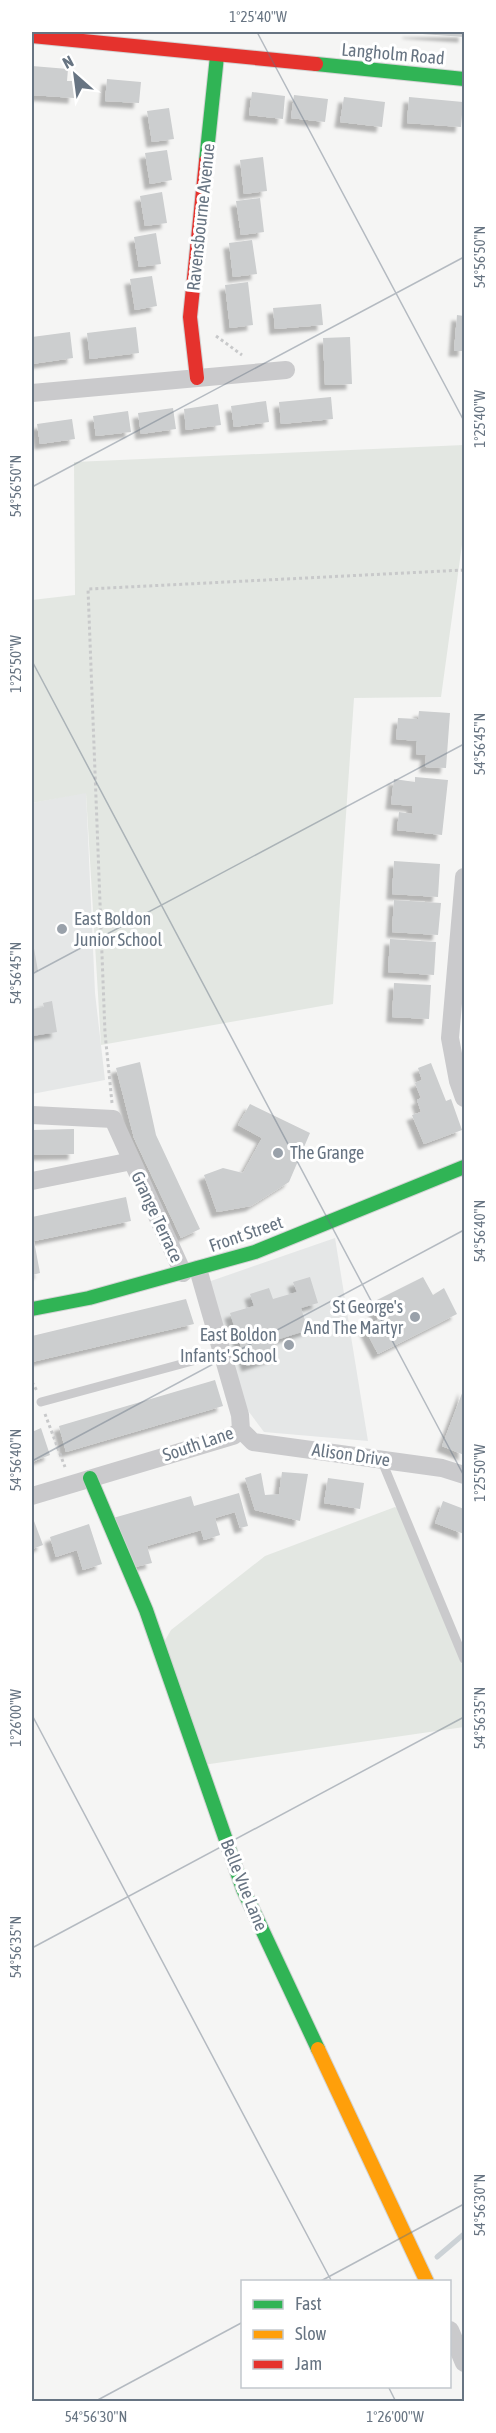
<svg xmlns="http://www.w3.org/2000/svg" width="496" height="2433" font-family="'Asap Condensed',sans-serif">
<defs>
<filter id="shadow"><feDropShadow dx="-5.5" dy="5.5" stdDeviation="1.5" flood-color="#0004"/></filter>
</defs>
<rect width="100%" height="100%" fill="#f5f5f4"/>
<path fill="#e5e7e7" d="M86 792 95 993 105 1080 32 1094V803Z
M335 1238 368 1441 264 1432 246 1408 208 1282Z"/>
<path fill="#e3e7e2" d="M464 445V530L441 697 354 698 333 1004 101 1045 86 793 32 803V600L75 595 74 462Z
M395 1507 400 1510 464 1669V1727L203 1765 164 1642 171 1630 265 1556Z"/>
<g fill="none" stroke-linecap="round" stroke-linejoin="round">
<path stroke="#ccd2d6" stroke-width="5" d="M437 2257 464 2234"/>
</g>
<path fill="#cccecf" filter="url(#shadow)" d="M408 32H464V37L408 33Z
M32 66 68 69 67 81H75L74 98 32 95Z
M107 79 141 82 139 103 105 101Z
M252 92 285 96 283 119 249 115Z
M294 95 328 99 325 122 291 118Z
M344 97 385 102 382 127 340 122Z
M409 97 463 102 461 127 407 123Z
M169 108 174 139 152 142 147 111Z
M167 150 172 180 150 184 145 153Z
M263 157 267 191 244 194 240 160Z
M162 192 167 223 145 226 140 196Z
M260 198 264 232 241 235 236 201Z
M156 233 161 264 139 267 134 237Z
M252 240 257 274 233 277 229 243Z
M152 276 157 306 135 310 130 279Z
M248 282 253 325 230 328 225 285Z
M321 304 323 325 275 329 273 308Z
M457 315 464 316V351H454Z
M136 327 139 353 90 359 87 333Z
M70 332 73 358 32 364V337Z
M350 337 352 384 325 385 323 338Z
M331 397 333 419 281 424 279 402Z
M266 401 269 422 234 427 231 406Z
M218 404 221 425 186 430 184 409Z
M173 408 176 429 141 434 138 413Z
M128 411 131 432 96 436 93 416Z
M72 419 75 439 40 444 37 424Z
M419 711 450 713 446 768 425 767 426 755 416 754 417 741 396 739 398 718 418 719Z
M415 777 448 780 442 835 397 830 399 812 413 814 412 806 391 804 394 779 415 782Z
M394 861 440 864 438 897 392 894Z
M394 900 441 903 438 935 392 932Z
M32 937 38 971 32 972Z
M390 939 436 942 434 975 388 972Z
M394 983 431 985 429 1019 392 1017Z
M52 1001 57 1032 32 1036V1009L44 1007 43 1003Z
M140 1062 156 1135 200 1229 181 1238 134 1138 116 1068Z
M431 1063 446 1101 451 1099 462 1130 424 1144 412 1115 421 1112 417 1100 421 1098 415 1083 422 1080 418 1068Z
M250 1104 310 1133 289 1182 251 1206 217 1212 204 1175 223 1168 243 1173 262 1138 238 1125Z
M74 1129V1154L32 1155V1130Z
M126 1197 131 1221 34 1241 40 1273 32 1275V1217Z
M310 1277 318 1303 301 1308 308 1330 273 1341 278 1356 247 1366 230 1313 254 1306 250 1294 269 1288 273 1299 297 1292 293 1282Z
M423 1277 433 1295 444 1288 457 1314 378 1354 364 1327 379 1319 371 1303Z
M186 1299 194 1324 32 1362V1336Z
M215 1380 223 1406 66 1452 59 1426Z
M464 1388V1455L442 1446Z
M41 1428 50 1455 32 1462V1432Z
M282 1472 308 1474 300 1521 255 1510 245 1478 261 1473 265 1495 279 1494Z
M328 1478 364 1483 360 1509 324 1503Z
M239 1493 248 1526 240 1528 235 1512 215 1518 220 1535 204 1540 201 1530 147 1546 152 1563 135 1567 113 1518 191 1496 194 1506Z
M443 1501 464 1509V1534L435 1523Z
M34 1521 43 1545 32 1549V1522Z
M89 1524 102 1564 83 1570 77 1550 56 1557 50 1537Z"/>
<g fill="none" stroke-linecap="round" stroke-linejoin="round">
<defs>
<path id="fast" d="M316 64 464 79
M206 161 217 56
M32 1309 89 1298 255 1252 464 1167
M90 1478 146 1610 243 1889 318 2049"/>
<path id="slow" d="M318 2049 427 2282"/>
<path id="jam" d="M32 36 316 64
M197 378 190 317 206 161"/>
</defs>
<use href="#fast" stroke="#d2d3d3" stroke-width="16"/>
<use href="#slow" stroke="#d2d3d3" stroke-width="16"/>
<use href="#jam" stroke="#d2d3d3" stroke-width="16"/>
<path stroke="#c8c9ca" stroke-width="3" stroke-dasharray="3 3" stroke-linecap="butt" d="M216 336 242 355
M112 1103 105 1033 88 589 464 570
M32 1382 37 1391
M45 1414 65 1467"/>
<path stroke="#cacacc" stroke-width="9" d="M41 1402 222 1353
M381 1459 464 1659"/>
<path stroke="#cacacc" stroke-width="18" d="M32 393 286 370
M464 877 450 1038 458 1081 464 1098
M32 1115 113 1119 183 1273
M32 1181 132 1161
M198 1269 240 1415 241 1430
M241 1430 253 1442 442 1468 464 1475
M32 1496 233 1436 241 1430
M450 2330 464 2363"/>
<use href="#fast" stroke="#30b455" stroke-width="14"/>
<use href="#slow" stroke="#ff9f0a" stroke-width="14"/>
<use href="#jam" stroke="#e5322d" stroke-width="14"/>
</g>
<path fill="none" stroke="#677482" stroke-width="1.5" stroke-opacity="0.45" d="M257 32 464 421M32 487 464 257M32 661 464 1476M32 974 464 744M32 1461 464 1230M32 1715 332 2282M32 1948 464 1717M319 2282 464 2204M388 2386 396 2402M94 2402 243 2322"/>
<g fill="#99a1aa" stroke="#fff" stroke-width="2">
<circle cx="62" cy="929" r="6"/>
<circle cx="278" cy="1153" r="6"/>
<circle cx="415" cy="1317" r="6"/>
<circle cx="289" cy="1345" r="6"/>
</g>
<g text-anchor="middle" stroke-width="6" stroke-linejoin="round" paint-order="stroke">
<g font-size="18" fill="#677482" stroke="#fff">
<text transform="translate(393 54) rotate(5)" y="6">Langholm Road</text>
<text transform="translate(201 217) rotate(-84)" y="6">Ravensbourne Avenue</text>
<text transform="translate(157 1217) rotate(65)" y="6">Grange Terrace</text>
<text transform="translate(246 1234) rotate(-19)" y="6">Front Street</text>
<text transform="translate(198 1444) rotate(-19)" y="6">South Lane</text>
<text transform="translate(351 1455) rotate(8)" y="6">Alison Drive</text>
<text transform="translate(244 1885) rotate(68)" y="6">Belle Vue Lane</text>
</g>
<g font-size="18" fill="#677482" stroke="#fff" text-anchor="start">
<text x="74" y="925">East Boldon<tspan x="74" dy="21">Junior School</tspan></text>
<text x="290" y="1159">The Grange</text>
<text x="403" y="1313" text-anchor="end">St George's<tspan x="403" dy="21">And The Martyr</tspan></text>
<text x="277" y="1341" text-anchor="end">East Boldon<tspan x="277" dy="21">Infants' School</tspan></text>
</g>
</g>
<rect width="496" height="2433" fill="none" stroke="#ffffff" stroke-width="66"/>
<rect x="241" y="2280" width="210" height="108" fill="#ffffff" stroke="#c2c7cd" stroke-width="1.5"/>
<rect x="253" y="2300" width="30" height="9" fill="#30b455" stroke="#c2c7cd" stroke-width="1.5"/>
<text x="295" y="2310" font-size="18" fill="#677482">Fast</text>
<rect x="253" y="2330" width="30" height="9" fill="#ff9f0a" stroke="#c2c7cd" stroke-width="1.5"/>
<text x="295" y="2340" font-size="18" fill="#677482">Slow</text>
<rect x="253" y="2360" width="30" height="9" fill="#e5322d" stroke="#c2c7cd" stroke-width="1.5"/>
<text x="295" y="2370" font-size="18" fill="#677482">Jam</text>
<g transform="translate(75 75) rotate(332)" stroke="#ffffff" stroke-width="4.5" paint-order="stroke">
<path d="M0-4.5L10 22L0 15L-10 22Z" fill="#677482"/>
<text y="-9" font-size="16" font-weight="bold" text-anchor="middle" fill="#677482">N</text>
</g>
<rect x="33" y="33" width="430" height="2367" fill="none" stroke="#677482" stroke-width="2"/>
<g font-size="15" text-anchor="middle" fill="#677482">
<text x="258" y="22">1°25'40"W</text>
<text transform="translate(480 257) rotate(-90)" y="5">54°56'50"N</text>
<text transform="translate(480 419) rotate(-90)" y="5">1°25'40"W</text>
<text transform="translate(16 486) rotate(-90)" y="5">54°56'50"N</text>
<text transform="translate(16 664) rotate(-90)" y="5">1°25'50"W</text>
<text transform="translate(480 744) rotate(-90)" y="5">54°56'45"N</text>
<text transform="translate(16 973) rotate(-90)" y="5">54°56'45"N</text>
<text transform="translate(480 1231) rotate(-90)" y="5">54°56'40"N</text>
<text transform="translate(16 1460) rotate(-90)" y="5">54°56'40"N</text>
<text transform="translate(480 1473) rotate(-90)" y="5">1°25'50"W</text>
<text transform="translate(480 1718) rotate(-90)" y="5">54°56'35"N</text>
<text transform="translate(16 1718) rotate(-90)" y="5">1°26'00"W</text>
<text transform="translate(16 1947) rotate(-90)" y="5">54°56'35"N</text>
<text transform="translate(480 2205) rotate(-90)" y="5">54°56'30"N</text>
<text x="96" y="2422">54°56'30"N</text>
<text x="395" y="2422">1°26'00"W</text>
</g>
</svg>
